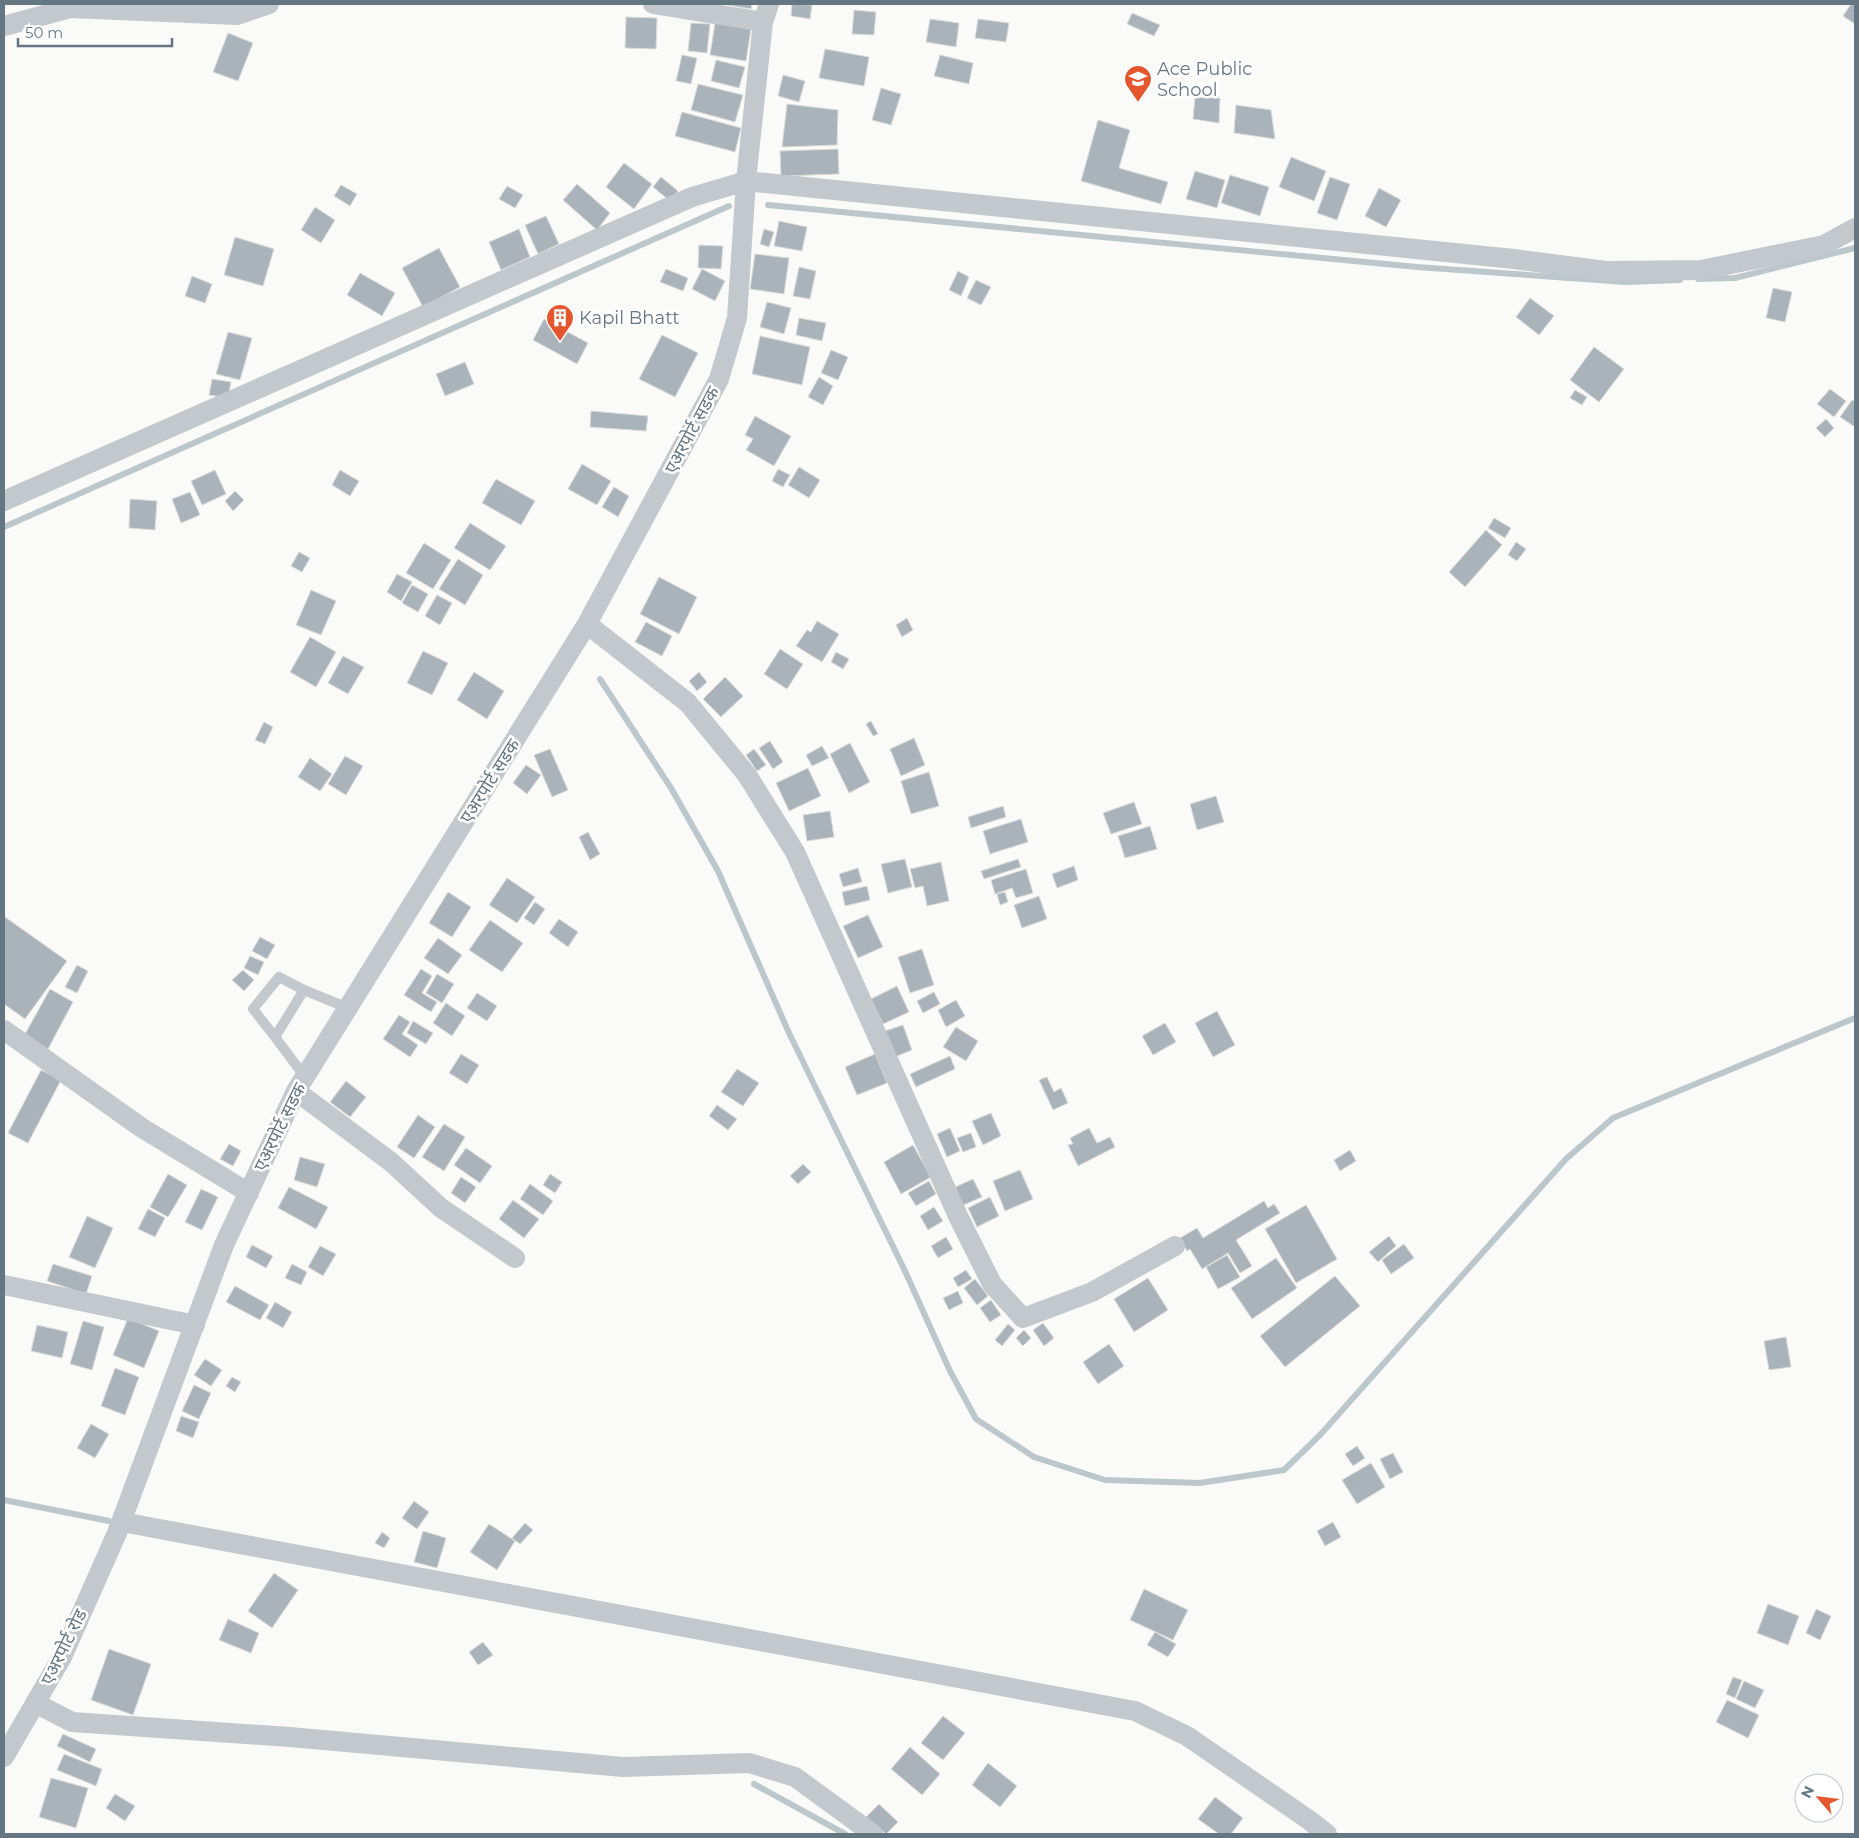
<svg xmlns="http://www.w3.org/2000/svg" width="1859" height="1838" font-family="Montserrat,'Noto Sans Devanagari',sans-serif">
<rect width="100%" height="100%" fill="#fafaf8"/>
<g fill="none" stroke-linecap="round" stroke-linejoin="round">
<path stroke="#bbc7cb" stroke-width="6" d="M768 205 1417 267 1625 282 1680 280
M1698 279 1735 278 1855 248
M4 527 729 206
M600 679 671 788 718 871 789 1033 905 1271 950 1371 976 1419 1034 1457 1105 1480 1200 1483 1284 1470 1320 1435 1566 1159 1613 1118 1855 1018
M4 1500 109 1521
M754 1784 845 1834"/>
</g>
<path fill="#aab3b9" stroke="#dcdcda" d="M722 4H752L751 9Z
M792 4 812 5 810 19 791 16Z
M1851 4H1855V24L1843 16Z
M854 10 876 12 874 35 852 34Z
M1132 13 1160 25 1154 36 1127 24Z
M626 17 657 18 656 49 625 48Z
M930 19 959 23 956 47 926 42Z
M978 19 1009 23 1006 42 975 38Z
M691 23 710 24 707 53 688 51Z
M715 23 751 29 746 61 710 55Z
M228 33 253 43 238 81 213 72Z
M825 49 869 57 864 86 819 78Z
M682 55 697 58 691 84 676 81Z
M940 55 973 63 969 84 934 76Z
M716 60 745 67 739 88 711 81Z
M783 75 805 81 799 102 778 96Z
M698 84 743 95 735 122 691 110Z
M881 88 901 94 891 125 872 120Z
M1195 97 1220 98 1219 123 1193 119Z
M787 104 838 110 837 145 782 147Z
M1236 105 1271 110 1275 139 1234 133Z
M682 112 741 128 735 152 675 136Z
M1098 120 1130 130 1119 168 1168 182 1161 204 1081 181Z
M838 149 839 174 781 176 780 151Z
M1291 157 1326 171 1314 201 1279 187Z
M624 163 652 184 634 209 606 187Z
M1195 171 1225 180 1217 208 1186 199Z
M1230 175 1269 187 1260 216 1221 203Z
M661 177 678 191 670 201 653 187Z
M1330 177 1350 184 1337 220 1317 213Z
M577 184 610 213 597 230 563 200Z
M341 185 357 194 350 206 334 196Z
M507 186 523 195 515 208 499 199Z
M1379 188 1401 200 1386 227 1365 216Z
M315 207 335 220 321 243 301 230Z
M546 216 559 244 538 254 525 225Z
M779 221 807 227 802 251 774 246Z
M519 229 530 257 501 270 489 242Z
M764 229 774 232 769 247 760 244Z
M235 237 274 249 263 286 224 275Z
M699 245 723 246 721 269 698 268Z
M439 248 460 287 423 307 402 268Z
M755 254 789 258 784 294 750 289Z
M799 267 816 271 810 299 793 296Z
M666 269 688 278 683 291 660 282Z
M702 269 725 281 715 301 692 289Z
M958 271 969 277 961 296 949 290Z
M360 273 395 293 382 316 347 295Z
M192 276 212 284 205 303 185 296Z
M976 280 991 287 981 305 967 298Z
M1773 288 1792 292 1785 322 1766 318Z
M1530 298 1554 316 1539 335 1516 317Z
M767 302 791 308 784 334 760 327Z
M799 318 826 323 822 341 796 335Z
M544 319 588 343 577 364 533 340Z
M228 332 252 338 240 380 216 374Z
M662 335 698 353 675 397 639 379Z
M760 336 810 347 802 385 752 374Z
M1594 347 1624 369 1599 402 1570 380Z
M831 350 848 357 838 380 821 373Z
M465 362 474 384 445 396 436 374Z
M819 377 833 386 823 405 808 397Z
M212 379 231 382 228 398 209 395Z
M1830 389 1846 401 1834 417 1817 404Z
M1575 390 1587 397 1582 405 1570 398Z
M1852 400 1855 402V427L1840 417Z
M591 411 648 416 646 431 590 427Z
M755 416 791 436 774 466 746 450 753 439 745 435Z
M1826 419 1834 428 1825 437 1816 428Z
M582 464 611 481 597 505 568 489Z
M799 467 820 480 809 498 788 485Z
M778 469 790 475 783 487 772 481Z
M215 470 226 494 202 505 191 481Z
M340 470 359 481 350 496 332 485Z
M496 479 535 501 521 525 482 503Z
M614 487 629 496 618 517 602 507Z
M235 491 244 500 233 511 225 501Z
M190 492 200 515 181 523 172 499Z
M130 499 157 501 155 530 129 528Z
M1494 518 1511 528 1505 538 1488 528Z
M470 523 506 546 490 570 454 548Z
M1486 530 1502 545 1465 587 1449 572Z
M1516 542 1526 549 1517 561 1508 555Z
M424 543 451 560 433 589 406 573Z
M299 552 310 558 302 572 291 566Z
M458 559 483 575 465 605 439 589Z
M397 574 412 582 401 601 387 592Z
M659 577 697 597 679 634 640 614Z
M412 585 428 594 418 612 402 603Z
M311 590 336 601 321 635 296 625Z
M437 595 452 603 440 625 425 616Z
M907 618 913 630 902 637 896 625Z
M817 621 839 634 822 662 796 646 807 630 811 632Z
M646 622 672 636 662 656 635 642Z
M310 637 336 652 316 687 290 672Z
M780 649 803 664 787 689 764 674Z
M423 651 448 663 432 695 407 683Z
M836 652 849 659 843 669 831 662Z
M343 656 364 667 348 694 328 683Z
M474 672 504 691 487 719 457 700Z
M699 672 707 682 697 691 689 681Z
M725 677 743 696 721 717 703 699Z
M871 721 878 734 873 736 866 724Z
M264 722 273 727 265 744 255 740Z
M914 738 925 765 901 776 890 749Z
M770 741 783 762 773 769 759 748Z
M850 743 870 782 849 793 830 754Z
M822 746 829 758 812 766 806 755Z
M550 749 568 790 552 797 534 755Z
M754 749 766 765 757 771 746 755Z
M345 756 363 766 346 795 328 784Z
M310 758 332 774 320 791 298 777Z
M526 765 541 775 527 794 513 783Z
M808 768 821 796 789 811 776 783Z
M929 772 939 806 911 814 901 781Z
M1216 796 1224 822 1197 830 1190 804Z
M1134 802 1142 824 1111 834 1103 813Z
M1003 806 1006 817 971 828 968 817Z
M830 811 834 837 807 841 803 815Z
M1021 819 1028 842 990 854 983 831Z
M1150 826 1157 849 1125 858 1118 836Z
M588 832 600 854 590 860 579 837Z
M905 859 912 887 888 893 881 864Z
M1018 859 1021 867 984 879 981 871Z
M941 862 949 901 927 906 923 886 915 888 910 869Z
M1074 866 1078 880 1057 888 1052 874Z
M858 868 862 882 843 887 839 874Z
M1026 869 1033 893 1016 898 1012 888 995 894 991 880Z
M507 878 535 897 517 923 489 905Z
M867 886 870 900 845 906 842 892Z
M448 892 471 907 452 937 429 923Z
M1005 892 1008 902 1000 905 997 894Z
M1039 896 1047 919 1022 928 1014 905Z
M535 902 545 909 534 925 524 918Z
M868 915 883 947 858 958 843 926Z
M5 917 67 961 25 1019 4 1004V919Z
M559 919 578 932 568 947 549 933Z
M490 920 523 943 502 972 469 950Z
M260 937 275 945 267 959 252 951Z
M438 938 462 955 448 974 424 958Z
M922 949 934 985 910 993 898 957Z
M250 956 264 962 258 975 244 968Z
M77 965 88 971 77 993 65 987Z
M421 969 432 976 422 993 437 1002 431 1012 404 995Z
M243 970 254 980 244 991 232 980Z
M437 974 454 984 442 1003 426 993Z
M897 986 909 1012 883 1024 871 999Z
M50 989 73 1002 48 1049 24 1036Z
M934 992 940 1004 923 1013 917 1001Z
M477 993 497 1006 487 1021 467 1008Z
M956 1000 965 1016 946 1027 938 1010Z
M446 1003 465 1016 452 1036 433 1023Z
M1217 1011 1235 1045 1213 1057 1195 1023Z
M399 1015 410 1022 402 1034 418 1045 410 1057 383 1039Z
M413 1021 433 1033 426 1044 407 1033Z
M1165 1023 1176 1042 1153 1055 1142 1036Z
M903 1025 912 1050 892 1058 882 1032Z
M956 1027 978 1041 966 1061 943 1047Z
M461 1054 479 1065 467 1084 449 1073Z
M875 1054 887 1083 857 1095 845 1067Z
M950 1056 955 1069 916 1087 910 1074Z
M737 1069 759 1083 743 1106 721 1092Z
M41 1070 61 1080 28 1143 8 1133Z
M1047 1077 1054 1092 1061 1088 1068 1103 1053 1110 1039 1080Z
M346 1081 366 1097 350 1117 330 1102Z
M717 1105 737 1119 728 1130 709 1116Z
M991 1113 1001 1136 983 1145 972 1121Z
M418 1115 435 1127 414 1158 397 1147Z
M444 1124 465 1137 444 1171 422 1157Z
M950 1128 960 1151 947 1157 937 1134Z
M1089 1128 1097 1143 1110 1137 1115 1147 1078 1166 1068 1145 1073 1144 1070 1138Z
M971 1133 976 1147 963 1152 957 1138Z
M229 1144 241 1151 233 1166 220 1159Z
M913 1145 931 1177 901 1194 884 1162Z
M466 1148 492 1166 480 1183 454 1165Z
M1350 1150 1356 1161 1340 1171 1334 1160Z
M300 1157 325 1164 317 1187 294 1180Z
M803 1164 811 1172 798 1184 790 1176Z
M1020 1170 1033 1199 1005 1211 993 1181Z
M168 1174 187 1185 168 1217 150 1207Z
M550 1174 562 1182 555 1193 543 1185Z
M461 1177 476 1187 465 1203 451 1193Z
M973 1179 982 1197 959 1207 951 1189Z
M929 1181 936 1194 916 1206 908 1193Z
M530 1184 553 1201 543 1215 520 1199Z
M289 1187 328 1207 316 1229 278 1208Z
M201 1189 218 1197 202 1230 185 1222Z
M990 1197 999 1216 977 1227 968 1208Z
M513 1200 539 1219 524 1238 499 1219Z
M1264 1201 1268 1208 1274 1204 1280 1213 1236 1240 1252 1266 1240 1273 1228 1253 1202 1269 1190 1249 1187 1251 1180 1238 1197 1228 1203 1238Z
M1306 1205 1337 1259 1296 1283 1265 1229Z
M934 1207 943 1221 928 1230 920 1216Z
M148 1209 165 1218 155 1237 138 1229Z
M87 1216 113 1228 95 1268 69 1257Z
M1389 1236 1396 1246 1378 1262 1369 1252Z
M946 1237 953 1249 938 1258 931 1246Z
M1404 1244 1414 1258 1391 1274 1382 1260Z
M252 1245 273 1256 266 1268 246 1257Z
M320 1246 336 1254 323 1276 308 1267Z
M1227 1255 1240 1277 1218 1289 1206 1267Z
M1276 1258 1297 1288 1252 1319 1231 1288Z
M53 1264 92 1276 86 1294 47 1281Z
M292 1264 307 1272 301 1285 285 1278Z
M966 1270 972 1279 958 1287 953 1278Z
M1335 1276 1360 1306 1285 1367 1260 1336Z
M1148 1278 1168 1310 1134 1332 1114 1299Z
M975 1279 988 1296 977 1305 964 1288Z
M235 1286 269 1305 260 1320 226 1302Z
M958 1291 963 1303 949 1310 943 1298Z
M991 1300 1001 1315 990 1322 980 1308Z
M275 1302 292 1312 283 1328 266 1318Z
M128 1318 159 1331 144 1368 113 1355Z
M83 1321 104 1327 92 1370 70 1364Z
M1043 1323 1054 1338 1044 1346 1033 1330Z
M1008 1324 1015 1330 1002 1346 995 1340Z
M37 1325 68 1332 62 1358 31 1351Z
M1024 1330 1031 1338 1023 1346 1016 1338Z
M1786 1337 1791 1367 1769 1370 1764 1341Z
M1109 1344 1124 1366 1098 1384 1083 1362Z
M205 1359 222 1370 211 1386 194 1375Z
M115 1368 139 1377 125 1415 101 1406Z
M232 1377 241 1382 235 1392 226 1386Z
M194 1385 211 1393 199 1419 182 1411Z
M181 1416 199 1422 193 1438 176 1431Z
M91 1424 109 1434 95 1458 77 1448Z
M1357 1446 1365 1458 1353 1466 1345 1454Z
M1393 1453 1403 1472 1390 1479 1380 1459Z
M1371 1463 1385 1487 1357 1504 1342 1480Z
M414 1501 429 1512 417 1529 402 1518Z
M1333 1522 1341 1537 1325 1546 1317 1531Z
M525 1523 533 1530 520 1544 512 1538Z
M489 1524 515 1541 497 1570 470 1552Z
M423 1531 446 1538 437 1568 414 1562Z
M382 1532 390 1538 384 1548 375 1543Z
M274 1573 298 1590 272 1628 248 1611Z
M1144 1589 1188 1610 1173 1640 1130 1620Z
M1768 1604 1799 1616 1788 1645 1757 1633Z
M1816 1609 1831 1616 1820 1640 1806 1633Z
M228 1619 259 1633 251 1653 219 1640Z
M1155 1632 1176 1644 1168 1657 1147 1645Z
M483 1642 493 1655 478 1665 469 1652Z
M109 1649 151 1664 133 1715 91 1700Z
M1733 1677 1742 1680 1735 1698 1726 1694Z
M1744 1681 1764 1690 1755 1708 1736 1699Z
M1727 1700 1759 1715 1748 1738 1716 1722Z
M943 1716 965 1733 943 1760 921 1743Z
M63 1734 96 1749 90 1762 57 1746Z
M910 1747 940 1774 922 1795 891 1769Z
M64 1754 102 1769 96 1786 57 1770Z
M988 1763 1017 1786 1000 1807 972 1785Z
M51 1778 88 1788 76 1828 39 1817Z
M115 1794 135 1806 125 1821 106 1808Z
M1215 1797 1243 1818 1231 1834H1219L1198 1819Z
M879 1804 898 1822 886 1834 866 1817Z"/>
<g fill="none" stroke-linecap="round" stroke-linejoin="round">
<path stroke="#c3c8cc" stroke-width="10" d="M275 1037 253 1009 279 977 304 990
M305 1077 275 1037 304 990 348 1008"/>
<path stroke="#c3c8cc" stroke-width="20" d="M653 4 763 22
M4 26 70 8 237 15 269 4
M4 501 692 197 746 181 1514 259 1606 271 1701 270 1824 245 1855 228
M587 624 688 703 747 775 795 852 958 1216 992 1284 1023 1318 1092 1292 1175 1246
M4 1030 142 1128 249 1193
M296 1091 391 1162 441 1208 515 1258
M4 1285 195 1325
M122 1522 1135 1711 1187 1736 1309 1820 1327 1834
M35 1703 72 1722 290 1737 623 1767 749 1763 795 1777 873 1834
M4 1757 62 1657 117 1533 224 1245 296 1091 587 624 719 379 737 318 746 181 763 22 769 4"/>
</g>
<defs>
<symbol id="school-pin" viewBox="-11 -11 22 30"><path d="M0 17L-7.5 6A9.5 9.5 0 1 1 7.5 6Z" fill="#e4572e" stroke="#fff"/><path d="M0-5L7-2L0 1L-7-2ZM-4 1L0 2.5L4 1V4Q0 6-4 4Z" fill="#fff"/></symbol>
<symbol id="building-pin" viewBox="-11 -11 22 30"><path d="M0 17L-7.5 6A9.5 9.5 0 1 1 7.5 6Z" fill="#e4572e" stroke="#fff"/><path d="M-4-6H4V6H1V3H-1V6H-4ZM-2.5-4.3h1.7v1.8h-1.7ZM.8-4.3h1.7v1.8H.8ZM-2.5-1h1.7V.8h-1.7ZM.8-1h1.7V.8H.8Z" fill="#fff"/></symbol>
</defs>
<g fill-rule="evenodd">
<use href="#school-pin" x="1122" y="63" width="32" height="43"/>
<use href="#building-pin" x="544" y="302" width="32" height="43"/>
</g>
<g text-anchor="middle" stroke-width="5" stroke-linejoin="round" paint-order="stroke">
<g font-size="18" fill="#657683" stroke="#fff" text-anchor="start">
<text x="1157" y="75">Ace Public<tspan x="1157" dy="21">School</tspan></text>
<text x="579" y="324">Kapil Bhatt</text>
</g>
<g font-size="18" fill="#657683" stroke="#fff">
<text transform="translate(692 430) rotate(-62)" y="6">एअरपोर्ट सडक</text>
<text transform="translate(490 781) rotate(-58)" y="6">एअरपोर्ट सडक</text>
<text transform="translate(280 1127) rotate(-64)" y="6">एअरपोर्ट सडक</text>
<text transform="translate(64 1647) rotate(-64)" y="6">एअरपोर्ट रोड</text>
</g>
</g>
<rect width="1859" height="1838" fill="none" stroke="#657683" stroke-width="10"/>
<g transform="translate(1819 1798) rotate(298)"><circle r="24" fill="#ffffff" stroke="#c1c8cd"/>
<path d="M0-4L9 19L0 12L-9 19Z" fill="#e4572e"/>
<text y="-8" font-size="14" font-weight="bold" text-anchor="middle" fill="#657683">N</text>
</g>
<path d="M18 38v8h154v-8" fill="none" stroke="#657683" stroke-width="2.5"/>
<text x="25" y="38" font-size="15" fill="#657683" stroke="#ffffff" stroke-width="4" paint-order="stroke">50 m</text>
</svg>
